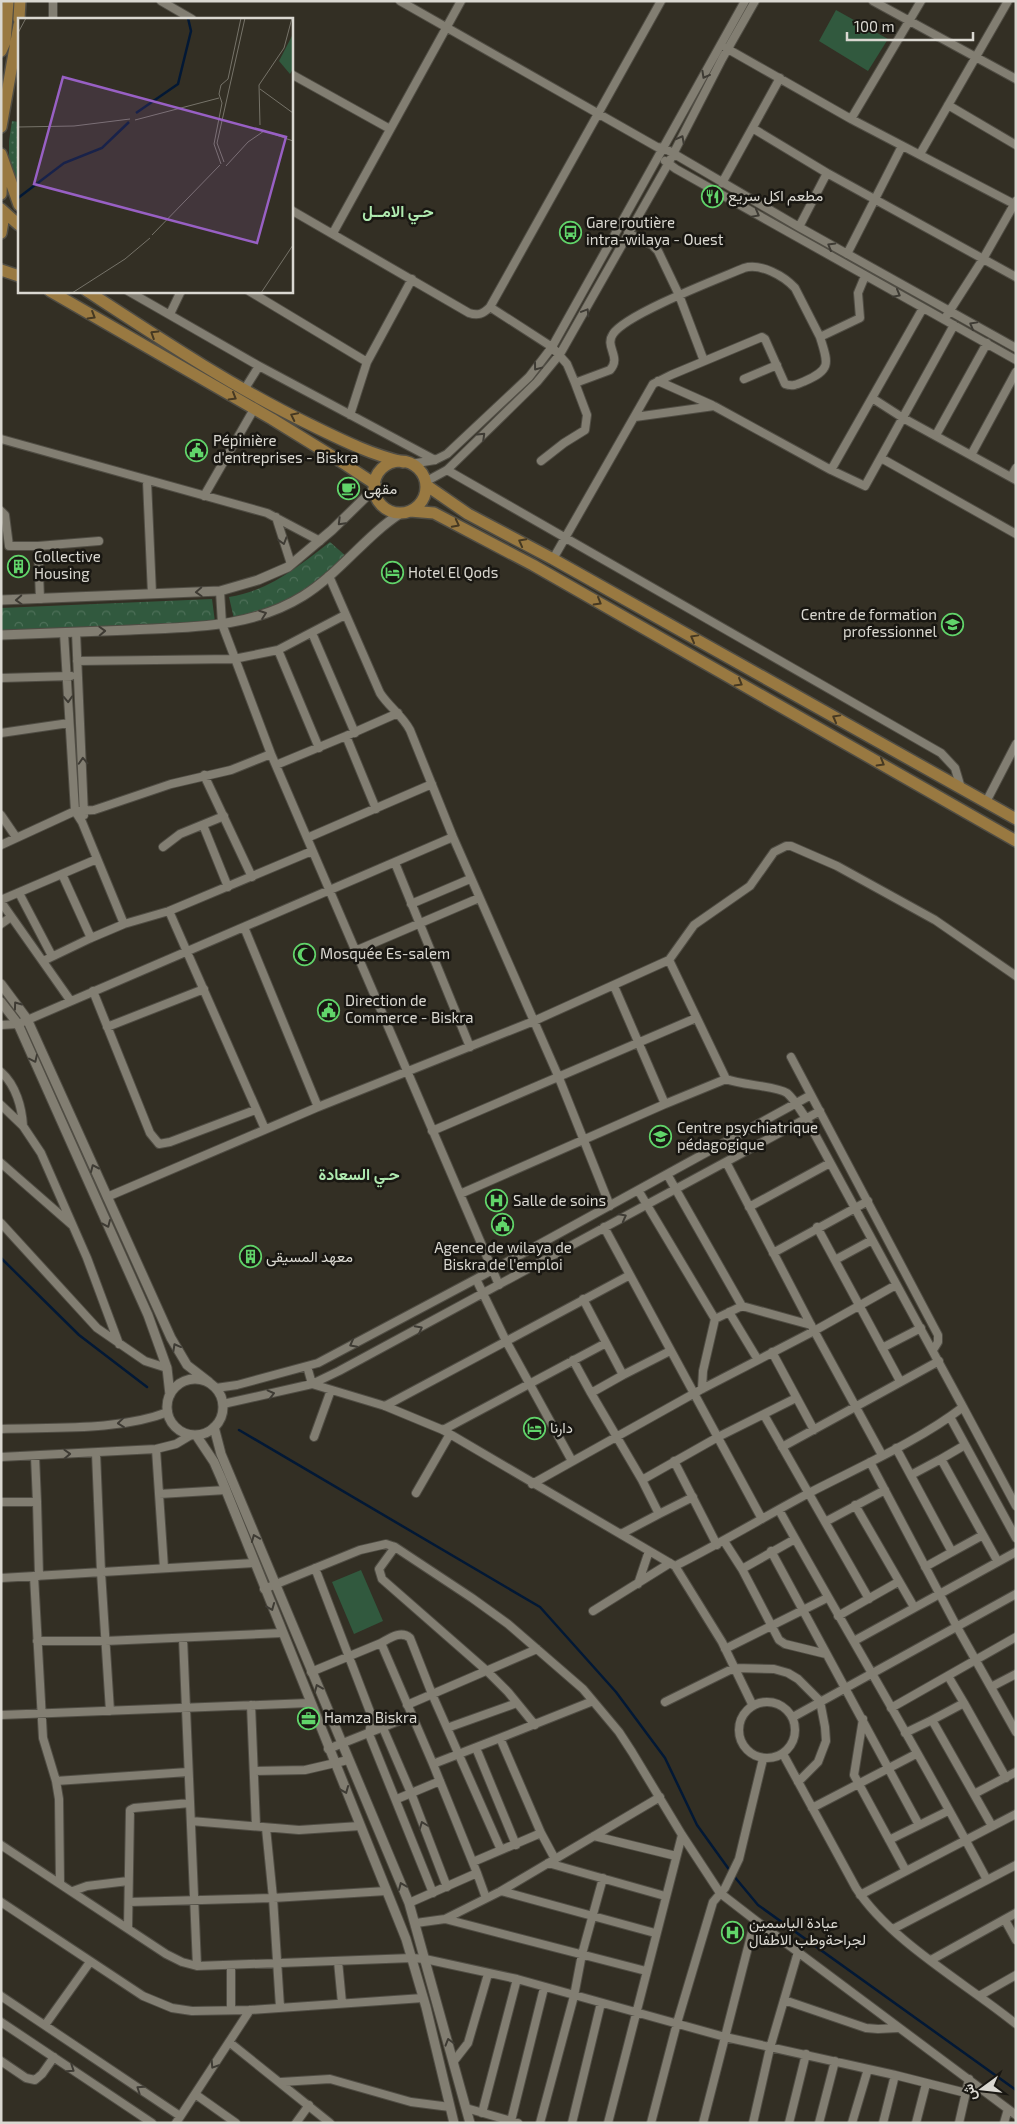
<svg xmlns="http://www.w3.org/2000/svg" width="1017" height="2124" font-family="'Exo 2',Vazirmatn,sans-serif">
<defs>
<pattern id="grass-dots" width="8" height="8" patternUnits="userSpaceOnUse" patternTransform="scale(1.25)"><rect width="8" height="8" fill="#31593e"/><path d="M2 2h.1M6 6h.1" fill="none" stroke="#4e7059" stroke-width="1.8" stroke-linecap="round"/></pattern>
<pattern id="park-crowns" width="20" height="18" patternUnits="userSpaceOnUse" patternTransform="scale(1.25)"><rect width="20" height="18" fill="#31593e"/><path d="M2 6a3 3 0 1 1 6 0M12 15a3 3 0 1 1 6 0" fill="none" stroke="#4e7059"/></pattern>
</defs>
<rect width="100%" height="100%" fill="#332f24"/>
<path fill="url(#grass-dots)" d="M12 121 19 122V196L9 165V141Z"/>
<path fill="url(#park-crowns)" d="M330 542 347 557C323 578 298 598 268 610 257 614 245 616 234 619L229 597C269 591 299 566 330 542Z
M212 599 215 622 1 631V608Z"/>
<path fill="#31593e" d="M836 10 888 39 868 71 819 41Z
M361 1570 383 1621 354 1634 332 1582Z"/>
<g fill="none" stroke-linecap="round" stroke-linejoin="round">
<path stroke="#021835" stroke-width="2.5" d="M1 1258 79 1335 147 1387
M239 1430 540 1607 616 1692 665 1758 697 1825 733 1875 758 1905 1016 2090"/>
<defs>
<path id="minor" d="M161 1 192 19
M400 1 657 147 664 148 799 227 1016 348
M873 1 1016 79
M53 19V1
M726 48 851 119 1016 205
M291 74 390 129
M948 105 1016 145
M851 119 921 1
M754 129 827 173 1016 277
M920 154 1008 1
M665 161 676 169 1016 360
M722 183 780 78
M291 210 469 313C478 316 483 314 490 307L661 1
M799 227 827 173
M333 233 461 1
M628 233 652 245 658 251 679 295 704 361
M847 254 902 146
M128 291 259 366 435 460
M249 291 367 362
M490 307 552 347 567 364 575 383
M170 314 181 291
M947 315 983 259 1016 201
M744 379 777 365
M658 381 712 405
M244 390 259 366
M872 398 903 418 1016 480
M350 415 367 362 412 279
M635 417 714 406 831 470 865 486 954 325
M936 435 987 343
M1 439 267 513 320 541
M971 455 1016 372
M881 458 1016 534
M541 461 564 443 585 430 587 415 575 383 610 370C622 357 604 347 613 334 626 314 718 279 744 268 761 263 784 276 795 288L820 337
M411 464 435 460 447 454 529 377 552 347 745 1
M447 470 941 753 955 768 961 788
M831 470 923 308
M1011 477 1016 468
M147 481 152 594
M425 482 447 470 537 382 560 354 668 164 722 59 755 1
M204 496 254 409
M1 511 5 515 9 546H38L99 541
M276 517 291 564
M38 546 40 599
M553 559 653 384 671 375 762 337 765 339 785 384C793 387 798 384 805 381 832 369 828 363 820 337L860 318 858 293 865 276
M329 576 380 693C389 707 402 715 410 730L453 837 559 1078 610 1206
M220 591 222 624 271 754 499 1285
M76 632 84 815
M64 633 75 811 82 822 124 924
M312 633 355 733
M278 650 319 748
M77 661 234 659 278 650 345 615
M1 678 71 676
M1 733 69 723
M346 736 376 809
M276 765 346 736 398 713
M204 775 252 877
M986 802 1016 744
M1 815 16 837
M203 825 228 887
M307 838 432 784
M1 845 75 811 94 810 106 806 171 784 231 770 271 754
M163 847 180 834 224 816
M395 863 470 1047
M62 874 91 938
M19 893 52 956
M1 900 97 859
M1 902 70 1000
M411 904 470 879
M169 911 265 1129
M1 924 11 917
M244 927 318 1107
M355 951 479 898
M669 960 694 925 750 886 774 852 786 846H791L837 866 935 920 1016 976
M43 961 91 938 124 924 169 911 312 851
M614 986 665 1104
M93 991 150 1133 159 1144 170 1142 255 1110
M1 1025 18 1024 453 837
M107 1027 204 989
M791 1057 938 1335V1342L933 1350
M1 1072C16 1085 22 1108 23 1126
M1 1105 23 1126 41 1153 87 1258 119 1344
M432 1131 696 1018
M726 1162 811 1325 882 1455
M1 1163 72 1225
M667 1174 742 1306 811 1325
M638 1190 715 1319 703 1371 702 1389
M460 1194 665 1104 726 1079
M107 1197 318 1107 534 1021 669 960 726 1079C741 1085 776 1086 787 1093 795 1100 800 1110 806 1118L963 1407C919 1441 859 1467 809 1493 764 1517 721 1543 675 1566
M749 1207 830 1163
M1 1223 97 1328 145 1361 167 1368
M604 1227 762 1519
M817 1227 900 1381
M773 1253 868 1201
M835 1260 872 1240
M476 1279 506 1341 572 1461
M729 1312 758 1360
M715 1319 742 1306
M882 1348 921 1328
M772 1352 814 1430
M573 1360 591 1393 623 1375 583 1299
M307 1366 312 1384 385 1406 443 1430 675 1566 722 1642 753 1706
M623 1375 670 1351
M216 1388 237 1385 318 1363 476 1279 811 1095
M591 1393 642 1480 659 1514 621 1534
M223 1404 312 1384 339 1371 820 1111
M385 1406 630 1275
M963 1407 1016 1506
M764 1415 869 1599
M950 1417 1016 1538
M1 1429C54 1427 119 1431 168 1412
M443 1430 606 1343
M314 1437 331 1390
M782 1447 939 1361
M896 1448 952 1552 983 1535
M156 1449 164 1568
M96 1453 101 1572 110 1711
M35 1456 37 1502
M1 1457 156 1449 176 1444 191 1435
M941 1459 965 1445
M674 1461 717 1545
M870 1462 957 1627 1016 1732
M911 1475 941 1459 998 1562
M642 1480 718 1437 796 1398
M532 1484 702 1389 814 1331 896 1285
M416 1493 450 1434
M159 1494 226 1490
M1 1502H37L39 1576
M855 1505 914 1607
M779 1510C848 1634 921 1755 987 1880
M659 1514 693 1497
M825 1522 885 1490
M724 1541 742 1569 779 1640 785 1644 826 1654
M395 1547 379 1569 382 1579 487 1671 508 1692 535 1725
M771 1551 919 1825
M925 1567 952 1552
M315 1568 372 1717 383 1728 411 1793 447 1887
M742 1569 795 1539
M34 1576 43 1738 56 1781 59 1799 60 1883
M1 1578 254 1563
M638 1584 649 1551
M264 1589 360 1550 386 1544 395 1547 472 1598 508 1624 583 1689 619 1732 632 1752 682 1835 720 1893 755 1920 703 2123
M593 1611 670 1563
M838 1616 898 1582
M183 1638 197 1966
M37 1641H105L282 1633
M854 1641 1016 1552
M381 1643C390 1638 401 1630 410 1638L432 1694 501 1850
M725 1649 827 1598
M311 1672 381 1643 433 1764 477 1873 409 1903
M991 1687 1016 1674
M739 1730a28 28 0 1 1 56 0a28 28 0 1 1-56 0Z
M665 1702 734 1668 774 1669 788 1673 798 1679 820 1701 825 1727 826 1741 818 1762 798 1782
M964 1703 1006 1778
M251 1705 256 1826
M407 1705 537 1649
M891 1708 1016 1637
M1 1715 309 1703
M372 1717 369 1734 433 1893
M793 1717 1016 1594
M863 1719 854 1775 906 1871
M932 1720 964 1703 948 1676
M447 1728 517 1703
M905 1733 932 1720 992 1826
M500 1738 593 1701
M476 1748 516 1845
M328 1749 411 1716
M783 1754 856 1888C890 1941 967 1984 1016 2024
M433 1764 500 1738 541 1833 473 1862
M254 1771 305 1770 348 1760
M56 1781 188 1772
M974 1794 1016 1772
M397 1799 440 1781
M812 1808 916 1754
M191 1821 299 1830 360 1826
M266 1828 273 1898 280 2007
M541 1833 555 1859
M594 1836 676 1856
M889 1840 948 1811
M1 1845 166 1954 182 1962 197 1966 412 1958 425 1959 517 1979 725 2037 895 2075 966 2093
M548 1863 665 1896
M477 1873 486 1898
M73 1891 87 1886 128 1881
M501 1891 655 1933
M860 1895 1016 1814
M1 1902 143 1996 172 2008 192 2011 250 2010 423 1998
M129 1902 273 1898 386 1891
M445 1919 646 1971
M755 1920 1016 2115
M1005 1920 1016 1940
M416 1923 445 1919 501 1891 660 1797
M128 1928 130 1810 134 1808 190 1803
M893 1929 1016 1865
M931 1960 1016 1913
M338 1961 342 2003
M231 1965V2010
M1 1996 180 2116
M979 1996 1016 1975
M784 2000 866 2028 878 2029 898 2028
M1 2022 152 2123
M45 2025 90 1962
M229 2042 330 2123
M1 2061 26 2078 35 2080 42 2074 54 2057
M454 2061 468 2043 488 1974
M281 2082 330 2079 411 2102 450 2107
M195 2094 236 2123
M466 2108 518 2123
M482 2113 517 1979
M511 2121 544 1988
M176 2123 250 2010
M296 2123 309 2105
M540 2123 574 1996 582 1954 603 1878
M572 2123 601 2003
M608 2123 682 1835
M651 2123 677 2023 713 1902 725 1888 739 1859 763 1759
M753 2123 770 2048 798 1952
M789 2123 806 2054
M819 2123 835 2061
M852 2123 868 2069
M883 2123 895 2075
M916 2123 926 2084
M959 2123 969 2079
M1004 2123 1008 2109"/>
<path id="tertiary" d="M1 600 220 591 258 580 288 567 332 530 375 488
M1 635C44 633 87 632 130 630 189 627 250 629 303 596 340 573 365 536 401 513
M1 984 27 1019 171 1338 187 1365 209 1382
M1 1002 18 1024 148 1315 167 1368 170 1395
M167 1407a28 28 0 1 1 56 0a28 28 0 1 1-56 0Z
M214 1427 221 1454 409 1903 470 2123
M196 1435 214 1462 221 1478 406 1939 426 2007 454 2123"/>
<path id="primary" d="M19 19 20 1
M1 51 5 42 8 1
M1 127 19 25
M1 154 19 205
M1 194 2 171
M1 209 3 221 1 233
M1 209 19 225
M1 270 19 276
M50 291 272 419 340 461 375 484
M87 291C159 338 231 386 309 424 340 439 369 454 403 462
M374 487a26 26 0 1 1 52 0a26 26 0 1 1-52 0Z
M426 485 468 514 553 559 1016 819
M410 511 434 513 533 565 1016 841"/>
</defs>
<use href="#minor" stroke="#504d44" stroke-width="10"/>
<use href="#tertiary" stroke="#504d44" stroke-width="11"/>
<use href="#primary" stroke="#504d44" stroke-width="14"/>
<use href="#minor" stroke="#827e72" stroke-width="8"/>
<use href="#tertiary" stroke="#827e72" stroke-width="9"/>
<use href="#primary" stroke="#997941" stroke-width="11"/>
</g>
<defs><path id="oneway-chevron" d="M-2-3.5L2.5 0L-2 3.5" fill="none" stroke-width="1.6" stroke-linecap="round" stroke-linejoin="round" transform="scale(1.25)"/></defs>
<g stroke="#3e3b34">
<use href="#oneway-chevron" transform="translate(705 75) rotate(119)"/>
<use href="#oneway-chevron" transform="translate(681 139) rotate(-62)"/>
<use href="#oneway-chevron" transform="translate(756 214) rotate(29)"/>
<use href="#oneway-chevron" transform="translate(831 246) rotate(-150)"/>
<use href="#oneway-chevron" transform="translate(897 294) rotate(29)"/>
<use href="#oneway-chevron" transform="translate(586 312) rotate(-59)"/>
<use href="#oneway-chevron" transform="translate(973 325) rotate(-151)"/>
<use href="#oneway-chevron" transform="translate(537 367) rotate(127)"/>
<use href="#oneway-chevron" transform="translate(482 436) rotate(-44)"/>
<use href="#oneway-chevron" transform="translate(341 522) rotate(135)"/>
<use href="#oneway-chevron" transform="translate(283 541) rotate(73)"/>
<use href="#oneway-chevron" transform="translate(199 592) rotate(177)"/>
<use href="#oneway-chevron" transform="translate(19 600) rotate(177)"/>
<use href="#oneway-chevron" transform="translate(263 614) rotate(-20)"/>
<use href="#oneway-chevron" transform="translate(102 631) rotate(-2)"/>
<use href="#oneway-chevron" transform="translate(68 699) rotate(87)"/>
<use href="#oneway-chevron" transform="translate(83 761) rotate(-93)"/>
<use href="#oneway-chevron" transform="translate(17 1005) rotate(-126)"/>
<use href="#oneway-chevron" transform="translate(34 1059) rotate(65)"/>
<use href="#oneway-chevron" transform="translate(94 1168) rotate(-114)"/>
<use href="#oneway-chevron" transform="translate(623 1217) rotate(-28)"/>
<use href="#oneway-chevron" transform="translate(107 1224) rotate(66)"/>
<use href="#oneway-chevron" transform="translate(419 1329) rotate(-28)"/>
<use href="#oneway-chevron" transform="translate(353 1344) rotate(152)"/>
<use href="#oneway-chevron" transform="translate(176 1347) rotate(-119)"/>
<use href="#oneway-chevron" transform="translate(271 1394) rotate(-14)"/>
<use href="#oneway-chevron" transform="translate(121 1423) rotate(174)"/>
<use href="#oneway-chevron" transform="translate(67 1454) rotate(-2)"/>
<use href="#oneway-chevron" transform="translate(255 1538) rotate(-112)"/>
<use href="#oneway-chevron" transform="translate(271 1607) rotate(68)"/>
<use href="#oneway-chevron" transform="translate(318 1688) rotate(-113)"/>
<use href="#oneway-chevron" transform="translate(345 1790) rotate(68)"/>
<use href="#oneway-chevron" transform="translate(423 1825) rotate(-111)"/>
<use href="#oneway-chevron" transform="translate(402 1886) rotate(-113)"/>
<use href="#oneway-chevron" transform="translate(449 2042) rotate(-106)"/>
<use href="#oneway-chevron" transform="translate(214 2065) rotate(123)"/>
<use href="#oneway-chevron" transform="translate(71 2069) rotate(34)"/>
<use href="#oneway-chevron" transform="translate(140 2089) rotate(-146)"/>
</g>
<g stroke="#463922">
<use href="#oneway-chevron" transform="translate(92 316) rotate(31)"/>
<use href="#oneway-chevron" transform="translate(154 334) rotate(-148)"/>
<use href="#oneway-chevron" transform="translate(233 397) rotate(30)"/>
<use href="#oneway-chevron" transform="translate(294 416) rotate(-154)"/>
<use href="#oneway-chevron" transform="translate(456 524) rotate(27)"/>
<use href="#oneway-chevron" transform="translate(522 542) rotate(-152)"/>
<use href="#oneway-chevron" transform="translate(598 602) rotate(30)"/>
<use href="#oneway-chevron" transform="translate(694 638) rotate(-151)"/>
<use href="#oneway-chevron" transform="translate(739 683) rotate(30)"/>
<use href="#oneway-chevron" transform="translate(836 718) rotate(-151)"/>
<use href="#oneway-chevron" transform="translate(881 763) rotate(30)"/>
</g>
<defs>
<symbol id="restaurant-ring" viewBox="-11 -11 22 22"><circle r="9.5" fill="#191712" stroke="#61d46a" stroke-width="1.5"/><path d="M-5-6h1v4h1v-4h1v4h1v-4h1v5L-1.5 .5V6h-2V.5L-5-1ZM5-6V6H3V1.5H1.5Q1.5-4 5-6Z" fill="#61d46a"/></symbol>
<symbol id="bus-ring" viewBox="-11 -11 22 22"><circle r="9.5" fill="#191712" stroke="#61d46a" stroke-width="1.5"/><path d="M-5-6H5V4H4V6H2V4H-2V6H-4V4H-5ZM-3.5-4V0h7V-4ZM-3.5 1.2v1.5H-2V1.2ZM2 1.2v1.5H3.5V1.2Z" fill="#61d46a"/></symbol>
<symbol id="civic-ring" viewBox="-11 -11 22 22"><circle r="9.5" fill="#191712" stroke="#61d46a" stroke-width="1.5"/><path d="M-.6-6.5H3V-4.5H.6V-3L4-1V1h2V6H-6V1h2V-1L-.6-3ZM-1.2 2.5V6h2.4V2.5Z" fill="#61d46a"/></symbol>
<symbol id="cafe-ring" viewBox="-11 -11 22 22"><circle r="9.5" fill="#191712" stroke="#61d46a" stroke-width="1.5"/><path d="M-5.5-4.5H6V0H3Q3 3.5 0 3.5H-2.5Q-5.5 3.5-5.5 0ZM3-3.2v2h1.7v-2ZM-6 4.5H4V6H-6Z" fill="#61d46a"/></symbol>
<symbol id="building-ring" viewBox="-11 -11 22 22"><circle r="9.5" fill="#191712" stroke="#61d46a" stroke-width="1.5"/><path d="M-4-6H4V6H1V3H-1V6H-4ZM-2.5-4.3h1.7v1.8h-1.7ZM.8-4.3h1.7v1.8H.8ZM-2.5-1h1.7V.8h-1.7ZM.8-1h1.7V.8H.8Z" fill="#61d46a"/></symbol>
<symbol id="hotel-ring" viewBox="-11 -11 22 22"><circle r="9.5" fill="#191712" stroke="#61d46a" stroke-width="1.5"/><path d="M-6-4.5h1.5V1H6V5H4.5V3h-9V5H-6ZM-4 0a1.8 1.8 0 1 1 3.6 0ZM.5 0V-2.5h3Q6-2.5 6 0Z" fill="#61d46a"/></symbol>
<symbol id="university-ring" viewBox="-11 -11 22 22"><circle r="9.5" fill="#191712" stroke="#61d46a" stroke-width="1.5"/><path d="M0-5L7-2L0 1L-7-2ZM-4 1L0 2.5L4 1V4Q0 6-4 4Z" fill="#61d46a"/></symbol>
<symbol id="mosque-ring" viewBox="-11 -11 22 22"><circle r="9.5" fill="#191712" stroke="#61d46a" stroke-width="1.5"/><path d="M3.5-4.9A6 6 0 1 0 3.5 4.9A5 5 0 1 1 3.5-4.9Z" fill="#61d46a"/></symbol>
<symbol id="school-ring" viewBox="-11 -11 22 22"><circle r="9.5" fill="#191712" stroke="#61d46a" stroke-width="1.5"/><path d="M0-5L7-2L0 1L-7-2ZM-4 1L0 2.5L4 1V4Q0 6-4 4Z" fill="#61d46a"/></symbol>
<symbol id="hospital-ring" viewBox="-11 -11 22 22"><circle r="9.5" fill="#191712" stroke="#61d46a" stroke-width="1.5"/><path d="M-5-5h3v3.5h4V-5h3V5h-3V1.5h-4V5h-3Z" fill="#61d46a"/></symbol>
<symbol id="office-ring" viewBox="-11 -11 22 22"><circle r="9.5" fill="#191712" stroke="#61d46a" stroke-width="1.5"/><path d="M-6-3h4V-5.5h4V-3h4V5H-6ZM-1-4.5V-3h2v-1.5ZM-6 0V1H6V0Z" fill="#61d46a"/></symbol>
</defs>
<g fill-rule="evenodd">
<use href="#restaurant-ring" x="700" y="184" width="25" height="25"/>
<use href="#bus-ring" x="558" y="220" width="25" height="25"/>
<use href="#civic-ring" x="184" y="438" width="25" height="25"/>
<use href="#cafe-ring" x="336" y="476" width="25" height="25"/>
<use href="#building-ring" x="6" y="554" width="25" height="25"/>
<use href="#hotel-ring" x="380" y="560" width="25" height="25"/>
<use href="#university-ring" x="940" y="612" width="25" height="25"/>
<use href="#mosque-ring" x="292" y="942" width="25" height="25"/>
<use href="#civic-ring" x="316" y="998" width="25" height="25"/>
<use href="#school-ring" x="648" y="1124" width="25" height="25"/>
<use href="#hospital-ring" x="484" y="1188" width="25" height="25"/>
<use href="#civic-ring" x="490" y="1212" width="25" height="25"/>
<use href="#building-ring" x="238" y="1244" width="25" height="25"/>
<use href="#hotel-ring" x="522" y="1416" width="25" height="25"/>
<use href="#office-ring" x="296" y="1706" width="25" height="25"/>
<use href="#hospital-ring" x="720" y="1920" width="25" height="25"/>
</g>
<g text-anchor="middle" stroke-width="5" stroke-linejoin="round" paint-order="stroke">
<g font-size="15" fill="#dad8d1" stroke="#191712" text-anchor="start">
<text x="728" y="201">مطعم اكل سريع</text>
<text x="586" y="228">Gare routière<tspan x="586" dy="17">intra-wilaya - Ouest</tspan></text>
<text x="213" y="446">Pépinière<tspan x="213" dy="17">d'entreprises - Biskra</tspan></text>
<text x="364" y="494">مقهى</text>
<text x="34" y="562">Collective<tspan x="34" dy="17">Housing</tspan></text>
<text x="408" y="578">Hotel El Qods</text>
<text x="937" y="620" text-anchor="end">Centre de formation<tspan x="937" dy="17">professionnel</tspan></text>
<text x="320" y="959">Mosquée Es-salem</text>
<text x="345" y="1006">Direction de<tspan x="345" dy="17">Commerce - Biskra</tspan></text>
<text x="677" y="1133">Centre psychiatrique<tspan x="677" dy="17">pédagogique</tspan></text>
<text x="513" y="1206">Salle de soins</text>
<text x="503" y="1253" text-anchor="middle">Agence de wilaya de<tspan x="503" dy="17">Biskra de l'emploi</tspan></text>
<text x="266" y="1262">معهد المسيقى</text>
<text x="550" y="1433">دارنا</text>
<text x="324" y="1723">Hamza Biskra</text>
<text x="749" y="1928">عيادة الياسمين<tspan x="749" dy="17">لجراحةوطب الاطفال</tspan></text>
</g>
<g font-size="16" font-weight="bold" fill="#afeab0" stroke="#191712">
<text x="398" y="217">حـي الامــل</text>
<text x="359" y="1180">حـي السعادة</text>
</g>
</g>
<g transform="translate(18 18)">
<rect width="275" height="275" fill="#332f24"/>
<path d="M275 16V51L272 56 261 43Z" fill="#31593e"/>
<path fill="none" stroke="#021835" stroke-width="2.5" d="M118 95 160 66 173 13 170 0M0 180 46 145 84 130 111 104"/>
<path fill="none" stroke="#767369" stroke-width="1" d="M0 15 8 0M242 71 275 95M117 102 201 80M242 107 241 67 266 30 274 0M0 109 56 108 112 101M247 113 275 123M206 144 199 125 227 0M203 146 196 126 204 85 201 76 203 67 210 61 223 0M208 148 230 124 246 113M134 217 202 147M54 275 107 241 132 220M243 275 275 227"/>
<path fill="#9860c4" fill-opacity="0.15" stroke="#9860c4" stroke-width="2.5" d="M45 59 268 119 239 225 16 166Z"/>
<rect width="275" height="275" fill="none" stroke="#dad8d1" stroke-width="2.5"/>
</g>
<rect width="1017" height="2124" fill="none" stroke="#dad8d1" stroke-width="5"/>
<g transform="translate(982 2089) rotate(255)" stroke="#191712" stroke-width="4" paint-order="stroke">
<path d="M0-4L9 19L0 12L-9 19Z" fill="#dad8d1"/>
<text y="-8" font-size="14" font-weight="bold" text-anchor="middle" fill="#dad8d1">ش</text>
</g>
<path d="M847 32v8h126v-8" fill="none" stroke="#dad8d1" stroke-width="2.5"/>
<text x="854" y="32" font-size="15" fill="#dad8d1" stroke="#191712" stroke-width="4" paint-order="stroke">100 m</text>
</svg>
